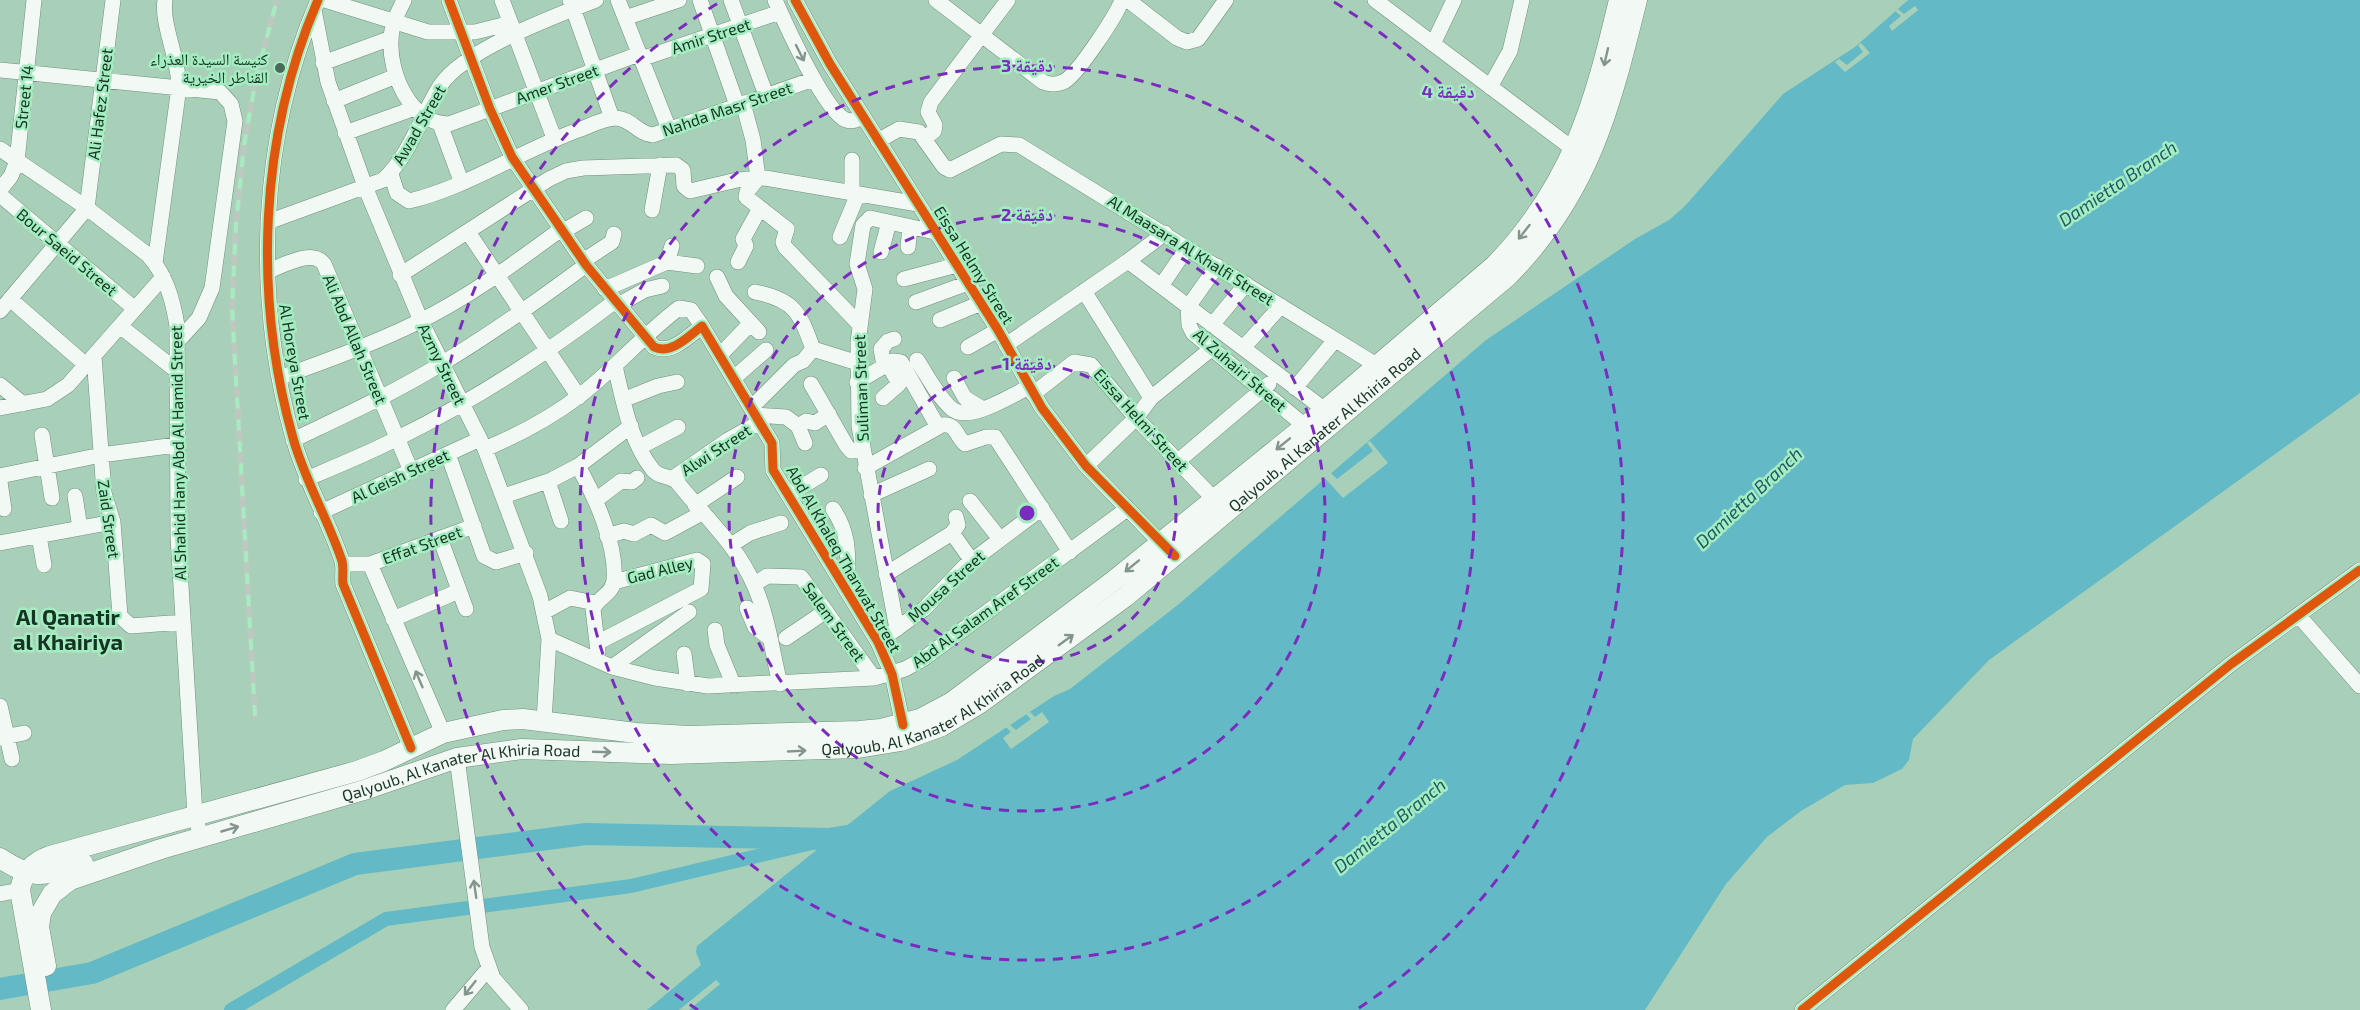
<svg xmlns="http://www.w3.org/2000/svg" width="2360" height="1010" font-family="'Exo 2','Noto Naskh Arabic',sans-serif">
<rect width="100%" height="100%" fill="#a8d0b8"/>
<path fill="#63bac6" d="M1908 0H2360V393L1989 660 1913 739 1909 760 1902 769 1873 783 1845 785 1801 811 1767 837 1726 884 1645 1010H689L720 984 716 980 679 1010H647L701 965 696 952 697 946 890 791 957 760 1054 696 1070 689 1179 604 1486 340 1635 239 1669 220 1685 206 1783 94 1855 47Z"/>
<path fill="#a8d0b8" d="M1915 6 1918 10 1892 31 1889 26 1901 16 1895 11 1898 9 1904 14Z
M1861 43 1870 53 1845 72 1835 62 1839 59 1847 65 1863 52 1858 45Z
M1370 441 1388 463 1343 498 1324 477 1330 472 1337 479 1373 451 1367 443Z
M1030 712 1035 717 1042 712 1049 722 1011 749 1003 738 1011 732 1006 727 1010 725 1016 730 1031 719 1026 714Z"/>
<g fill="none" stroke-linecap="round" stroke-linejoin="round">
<path stroke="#63bac6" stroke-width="14" d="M231 1010 386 919 631 886 829 839"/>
<path stroke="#63bac6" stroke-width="22" d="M0 989 92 973 355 864 586 834 829 839 859 834"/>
<defs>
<path id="minor" d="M318 0C259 137 253 296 293 438 305 481 328 519 342 561 344 568 342 576 343 584L411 748
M325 0 428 32H475L511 23
M404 0C398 13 391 25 391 40 389 73 410 124 449 124L639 54
M449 0 490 109 512 157 586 265 654 347C671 355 689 336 702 326L772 443 773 470 878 642 892 674 903 725
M502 0 554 138
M570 0 612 118
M618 0 669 129
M700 0 737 105
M731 0 766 95
M775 0C785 23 825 112 846 120 853 122 857 120 863 116
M795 0 830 64 998 330 1042 408 1086 466 1167 549
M936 0 1043 82C1051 85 1057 85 1065 81 1079 72 1116 16 1122 0
M1128 0 1177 38 1187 42 1198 39 1226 0
M1375 0 1581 155
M314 10 328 82 366 189 421 321 485 449 540 596 549 639 544 721
M625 18 679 0
M1433 44 1454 0
M641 59 780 12
M323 63 391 38
M0 70 220 92 231 104 235 121 212 288 199 318 177 342
M1490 87 1510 51 1522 0
M334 101 396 76
M743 103 753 140 758 178 747 192 746 197 787 229 783 242 785 247 859 324
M440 124 461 181
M345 133 415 108
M925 138 934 131 935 125 928 112 931 102 1008 0
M878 141 899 129 919 132 944 167 950 170 1001 144 1019 145 1378 366
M0 149 87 208 148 255C166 275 173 300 177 326L178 537 195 815 201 838
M391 174 397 193 409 201C466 188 524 149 581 129 591 125 605 118 616 118 632 119 638 134 653 135L814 79
M0 190 11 176 17 161 34 0
M852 192V160
M0 195 135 309
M652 210 660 165
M268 222 383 180C410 155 421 116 440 86 463 50 555 16 596 0
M468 232 579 397
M562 232 586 218
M840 237 858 194
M908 247 910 227
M881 252 889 222
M583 261 612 242 614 234
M1128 261 1325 410
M667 262 672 246
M738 262 746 246 743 239 760 208
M155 263 179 87C179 59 161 24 165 0
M1217 266 1188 307 1189 325 1193 333 1305 426
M268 271C283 266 312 248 324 264L411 471
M400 275 549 179 566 171 583 168 676 165 683 170 684 186 690 191 737 180 765 178 918 204
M717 277 726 296 759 332
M904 279 957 265
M1161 286 1187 248
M605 289 667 262 697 266
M1084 291 1151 398
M755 292C795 300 800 313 813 349
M10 299 86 365
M916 302 968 283
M618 305 645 290 662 286
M0 311 87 208 113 0
M940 320 981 303
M1212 325 1246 284
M120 326 177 371
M1006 345 1128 261 1165 233
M968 347 998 330
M1243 348 1281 306
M720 355 751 323
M94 356 104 493 113 522 120 616 131 626 183 622
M917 360C927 375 938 397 952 409 969 423 1012 395 1029 387
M615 366C623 400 630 442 653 470 659 478 670 475 677 482 704 516 737 545 754 585 768 616 772 651 780 684
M884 366 881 349 888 341 894 339
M279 378C326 361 373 344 418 322 469 297 515 263 560 230
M734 378 766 350
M954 378 965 398 983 409
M857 382 893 361 901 362 938 427
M811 384 846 445 851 451 862 449
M0 385 23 404
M1295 388 1335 340
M1033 394 1074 362 1091 365 1136 418 1215 500
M883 398 899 384 888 364
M623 400 658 386 677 382
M0 408 47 399 68 385 163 277
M751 408 794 365 803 361 813 349 858 363
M756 415 786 417 798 426 806 421 815 423 829 414
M798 426 805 443
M42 435 52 498
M293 440C343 416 394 393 441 364 491 334 539 300 586 265
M640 447 678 427
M485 449C518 435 549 419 578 397 614 370 643 335 679 308L691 310 702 326
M448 454 484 556 496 562 526 553
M1177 462 1269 384
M578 466C595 496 617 545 614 580 613 594 597 598 593 609L598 652
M1086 466 1136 418 1151 398 1211 349
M865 468 942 425C956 423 956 436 965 444L986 437H995L1070 552
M0 476 101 455 176 445
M673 478 728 440 760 422
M306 479C337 466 369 453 398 438 475 400 546 354 614 302
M548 481 561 521
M0 482 4 509
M788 495 821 475
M871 495 929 469
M75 496 80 528
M504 496 551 480 578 466 631 426
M596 500 621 481 632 482 637 478
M970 501 1000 539
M695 505 737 477
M833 509C852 537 847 560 848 592
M321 512 480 439
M952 533 972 561
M39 536 44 565
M607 536 624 531 634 534 651 525 665 533 702 513
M440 538 466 609
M0 543 113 522
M731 545 750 533 781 523
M343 564H370L474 526
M370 564 443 733
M886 574 952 533 958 525 956 517
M754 585 767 576 801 577 874 678
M747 608 755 627 768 637
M544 612 570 598 595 603
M2299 616 2360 686
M393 619 459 591
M897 629 859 426 858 343 865 289 857 264 863 225 870 218 935 232
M715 630 717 645 734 686
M786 638 826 611
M549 639 612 667 655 678 708 686 874 678 905 669 923 659 1127 509
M878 642 924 609 965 566 1042 508
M597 643 701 589 703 564 697 560 614 582
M684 654 688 684
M612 667 689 612
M0 706 12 759
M0 738 24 733
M457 758 482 947 493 978 521 1010
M0 894 20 890
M453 1010 488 969
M1802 1010 2231 664 2360 570"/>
<g id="major">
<path d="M0 858C36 882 45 875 83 863"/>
<path id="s1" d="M46 966 39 927 41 913 52 894 70 880 161 849 364 790 457 758 522 749 671 754 858 748 901 741 942 726 979 704 1125 597 1508 276C1589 194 1610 109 1637 0"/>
<path d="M41 1010 20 890C23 872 33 862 50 856L357 771 384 761 443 733 503 720 523 719 636 733 689 736 859 731 881 729 920 719 952 702 1112 582 1325 410 1495 265C1572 185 1594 105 1619 0"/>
</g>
</defs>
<use href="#minor" stroke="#6f8f7d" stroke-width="16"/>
<use href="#major" stroke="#6f8f7d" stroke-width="21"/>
<use href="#minor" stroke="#f2f8f4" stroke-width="15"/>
<use href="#major" stroke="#f2f8f4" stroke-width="20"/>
<defs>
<path id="rail" d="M255 716 232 308 236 224 244 145 257 73 277 0"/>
</defs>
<use href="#rail" stroke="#bcc8c0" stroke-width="6"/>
<use href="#rail" stroke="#a4edc1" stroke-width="4" stroke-dasharray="11" stroke-linecap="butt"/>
<defs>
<path id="cycleway" d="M318 0C259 137 253 296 293 438 305 481 328 519 342 561 344 568 342 576 343 584L411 748
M449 0 490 109 512 157 586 265 654 347C671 355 689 336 702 326L772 443 773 470 878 642 892 674 903 725
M795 0 830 64 998 330 1042 408 1086 466 1175 556
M1802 1010 2231 664 2360 570"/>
</defs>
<use href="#cycleway" stroke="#a4edc1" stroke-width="13"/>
<use href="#cycleway" stroke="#de570d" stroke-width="9"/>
</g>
<defs><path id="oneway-shaft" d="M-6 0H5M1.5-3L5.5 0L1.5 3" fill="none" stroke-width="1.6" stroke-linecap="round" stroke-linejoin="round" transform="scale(1.5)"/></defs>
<g stroke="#84968c">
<use href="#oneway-shaft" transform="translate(800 53) rotate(63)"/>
<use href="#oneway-shaft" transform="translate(1606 57) rotate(103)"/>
<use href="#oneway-shaft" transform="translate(1524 232) rotate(128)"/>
<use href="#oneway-shaft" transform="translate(1283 444) rotate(141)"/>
<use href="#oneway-shaft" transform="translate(1132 566) rotate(141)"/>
<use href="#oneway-shaft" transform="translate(1066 640) rotate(-36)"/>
<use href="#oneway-shaft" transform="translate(419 679) rotate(-113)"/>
<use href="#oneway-shaft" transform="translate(797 751) rotate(-3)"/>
<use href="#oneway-shaft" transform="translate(602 752) rotate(2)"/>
<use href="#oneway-shaft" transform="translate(230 829) rotate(-16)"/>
<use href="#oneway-shaft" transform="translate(475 889) rotate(-98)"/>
<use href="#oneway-shaft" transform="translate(470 988) rotate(128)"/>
</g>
<g fill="none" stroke="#7b2cbf" stroke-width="3" stroke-dasharray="10 8">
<circle cx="1027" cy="513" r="149"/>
<circle cx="1027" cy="513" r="298"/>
<circle cx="1027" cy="513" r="447"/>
<path d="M698 1010A596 596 0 0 1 720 2M1334 2A596 596 0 0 1 1356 1010"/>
</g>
<circle fill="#496b57" stroke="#a4edc1" stroke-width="2" cx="280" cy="68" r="6"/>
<g text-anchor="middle" stroke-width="5" stroke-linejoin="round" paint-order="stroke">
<g font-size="16" fill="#163423" stroke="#a4edc1">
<text transform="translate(711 36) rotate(-18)" y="6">Amir Street</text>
<text transform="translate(557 84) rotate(-20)" y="6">Amer Street</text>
<text transform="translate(24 97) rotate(-84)" y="6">Street 14</text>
<text transform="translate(100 104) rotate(-83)" y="6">Ali Hafez Street</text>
<text transform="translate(727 109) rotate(-19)" y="6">Nahda Masr Street</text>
<text transform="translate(419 125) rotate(-60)" y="6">Awad Street</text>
<text transform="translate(1191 250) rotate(32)" y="6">Al Maasara Al Khalfi Street</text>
<text transform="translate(67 252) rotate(40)" y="6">Bour Saeid Street</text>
<text transform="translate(974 265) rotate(58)" y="6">Eissa Helmy Street</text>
<text transform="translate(355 339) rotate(67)" y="6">Ali Abd Allah Street</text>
<text transform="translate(295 362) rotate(80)" y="6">Al Horeya Street</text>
<text transform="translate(442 364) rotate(64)" y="6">Azmy Street</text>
<text transform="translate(1240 370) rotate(41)" y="6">Al Zuhairi Street</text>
<text transform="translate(861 388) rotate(-92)" y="6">Suliman Street</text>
<text transform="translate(1141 420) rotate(48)" y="6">Eissa Helmi Street</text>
<text dy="6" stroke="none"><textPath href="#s1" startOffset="1478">Qalyoub, Al Kanater Al Khiria Road</textPath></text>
<text transform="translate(716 450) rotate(-33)" y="6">Alwi Street</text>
<text transform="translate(178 453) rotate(-91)" y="6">Al Shahid Hany Abd Al Hamid Street</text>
<text transform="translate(400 476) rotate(-25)" y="6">Al Geish Street</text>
<text transform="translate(109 519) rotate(82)" y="6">Zaid Street</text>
<text transform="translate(422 545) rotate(-20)" y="6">Effat Street</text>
<text transform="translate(844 559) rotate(60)" y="6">Abd Al Khaleq Tharwat Street</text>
<text transform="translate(660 570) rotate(-14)" y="6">Gad Alley</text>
<text transform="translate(946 586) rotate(-42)" y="6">Mousa Street</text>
<text transform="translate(985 612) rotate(-36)" y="6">Abd Al Salam Aref Street</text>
<text transform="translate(834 622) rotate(54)" y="6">Salem Street</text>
<text dy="6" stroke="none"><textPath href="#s1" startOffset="992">Qalyoub, Al Kanater Al Khiria Road</textPath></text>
<text dy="6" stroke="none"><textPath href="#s1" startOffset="506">Qalyoub, Al Kanater Al Khiria Road</textPath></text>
</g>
<g font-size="16" fill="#163423" stroke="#a4edc1" text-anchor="end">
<text x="268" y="65">كنيسة السيدة العذراء<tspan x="268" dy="18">القناطر الخيرية</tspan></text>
</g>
<g font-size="18" font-style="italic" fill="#1f5a68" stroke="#a4edc1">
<text transform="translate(2118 184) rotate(-34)" y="6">Damietta Branch</text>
<text transform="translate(1749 498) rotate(-43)" y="6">Damietta Branch</text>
<text transform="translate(1390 826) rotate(-39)" y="6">Damietta Branch</text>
</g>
<g font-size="22" font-weight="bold" fill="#163423" stroke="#a4edc1">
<text x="68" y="625">Al Qanatir<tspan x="68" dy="25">al Khairiya</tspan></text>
</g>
</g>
<circle cx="1027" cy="513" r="9" fill="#7b2cbf" stroke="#a4edc1" stroke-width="3"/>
<g font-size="18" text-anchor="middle" font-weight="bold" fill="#7b2cbf" stroke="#a4edc1" stroke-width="5" stroke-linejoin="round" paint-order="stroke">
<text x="1027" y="72">3 دقيقة</text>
<text x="1448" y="98">4 دقيقة</text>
<text x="1027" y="221">2 دقيقة</text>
<text x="1027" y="370">1 دقيقة</text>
</g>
</svg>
